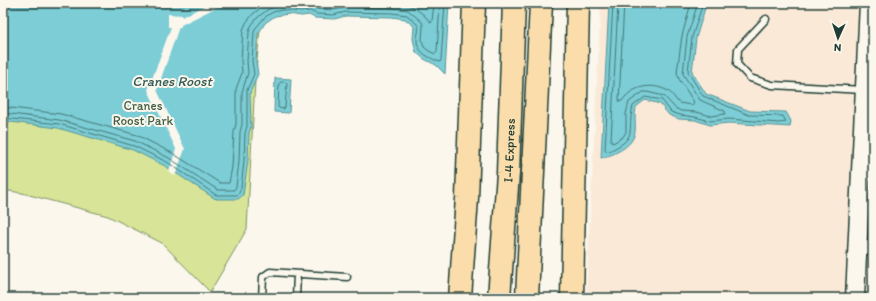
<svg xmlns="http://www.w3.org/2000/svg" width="876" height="301" font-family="Itim,sans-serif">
<rect width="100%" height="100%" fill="#fbf7ec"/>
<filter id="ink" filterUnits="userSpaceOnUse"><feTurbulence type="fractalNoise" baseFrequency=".025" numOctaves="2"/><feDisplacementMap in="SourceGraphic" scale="8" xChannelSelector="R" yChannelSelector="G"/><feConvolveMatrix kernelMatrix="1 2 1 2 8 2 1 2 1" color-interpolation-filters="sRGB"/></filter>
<g filter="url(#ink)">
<path fill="#fae9d7" d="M601 3H862L849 298H586Z
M873 52V240H865Z
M864 255 873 256V298H862Z"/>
<path fill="#d8e598" stroke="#7c9166" d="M3 3 260 30 255 81 247 229 210 292 162 243 108 216 22 193 3 190Z"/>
<path fill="#7ccdd6" stroke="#579395" d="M3 3H449L445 74 436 65 424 59 416 52 413 39 414 26 405 19 392 17 346 16 334 19 315 18 309 15 301 16 289 14 275 16 265 23 258 34 256 61 258 74 250 93 251 127 249 133 248 161 243 195 238 199H217L214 198 165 166 133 150 58 128 3 121Z
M609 3H709L706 5 696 38 692 72 706 94 750 111 786 112 791 121 790 127 729 123 710 125 695 120 679 119 669 115 660 104 645 100 636 107C634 116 636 124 635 132 633 147 613 155 601 158Z
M275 78 291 79 289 113 274 112Z"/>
<path fill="#fbf7ec" d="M210 3H225L181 25V27H179L157 90 185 149 175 176 169 171 176 149 148 90 171 27H168V14L182 15V17Z"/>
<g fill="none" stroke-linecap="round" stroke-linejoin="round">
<path stroke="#447775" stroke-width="1" d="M399 3 414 7 425 16 431 23 432 21 434 3
M613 3 605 149 607 152C640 137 626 133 633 106L645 97 662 100 671 112 680 115 695 117 710 121 729 119 779 123 786 122 783 116 749 115 703 96 688 72 692 37 703 3
M618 3 611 141 613 143 623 137 626 132V114L629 102 643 92H647L664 96 675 108 681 111 696 112 711 116 725 114V111L700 100 683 74 687 37 698 3
M624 3 619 101H622C632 86 652 82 668 91 673 94 675 99 679 103L692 105 694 102 679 79 677 72 682 36 691 3
M281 82H285L287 84 285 107 284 109 279 108 278 107 279 84Z
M3 107 61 114 137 135 172 153 220 183H229L232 167 234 132 236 124V89L242 73 241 60 243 30 246 23 253 14 267 3
M3 113 59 120 135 141 169 158 218 190H234L236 187 239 161 240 132 242 125V92L248 73 247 61 249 32 251 26 257 18 267 10 276 6 288 5 301 7 310 6 318 9 333 10 346 7 392 8 408 10 422 22 423 26 422 40 424 47 429 51 435 54 437 52 440 3
M3 118 59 124 134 146 167 162 216 195H237L239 193 241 188 244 161 245 133 247 126V90L254 74 252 61 254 33 255 29 265 17 273 12 282 10 301 12 310 11 317 14 333 15 346 12 392 13 407 15 418 25C419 30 418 33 417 38 416 52 429 58 440 62L441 60 445 3"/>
<defs>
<path id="service" d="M766 19 738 49 737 64 750 78 772 85 863 90
M262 298 263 277 270 272 347 277
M296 298 297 274"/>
<path id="minor" d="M858 247 873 248"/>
<path id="secondary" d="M855 298 869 3"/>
<g id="motorway">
<path d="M460 298 467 198 474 3"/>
<path id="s1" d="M499 298 508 173 514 3"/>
<path d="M527 298 541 3"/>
<path d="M572 298 578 3"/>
</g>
</defs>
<use href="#service" stroke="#1f3d34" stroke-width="9"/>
<use href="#minor" stroke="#1f3d34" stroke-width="16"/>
<use href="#secondary" stroke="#1f3d34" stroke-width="21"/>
<use href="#motorway" stroke="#1f3d34" stroke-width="25"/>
<use href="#service" stroke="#fbf7ec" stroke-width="6"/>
<use href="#minor" stroke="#fbf7ec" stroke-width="13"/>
<use href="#secondary" stroke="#fbf7ec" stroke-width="18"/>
<use href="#motorway" stroke="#faddab" stroke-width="22"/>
</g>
</g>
<g text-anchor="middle" stroke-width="4" stroke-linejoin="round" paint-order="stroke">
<g font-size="13" fill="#445f48" stroke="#fbf7ec">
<text x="143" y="110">Cranes<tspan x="143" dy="15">Roost Park</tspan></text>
</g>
<g font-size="13" fill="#1f3d34" stroke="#fbf7ec">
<text dy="5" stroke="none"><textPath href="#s1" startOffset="148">I-4 Express</textPath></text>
</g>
<g font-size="14" font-style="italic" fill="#325a54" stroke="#fbf7ec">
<text x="172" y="86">Cranes Roost</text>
</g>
</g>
<rect width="876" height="301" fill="none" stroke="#fbf7ec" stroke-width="16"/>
<rect x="8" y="8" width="860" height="285" fill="none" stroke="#1f3d34" stroke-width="1.5" filter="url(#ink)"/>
<g transform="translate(838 38) rotate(183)" stroke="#fbf7ec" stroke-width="3" paint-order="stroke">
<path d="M0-3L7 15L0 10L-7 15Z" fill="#1f3d34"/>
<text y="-6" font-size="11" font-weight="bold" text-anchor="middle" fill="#1f3d34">N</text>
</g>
</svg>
